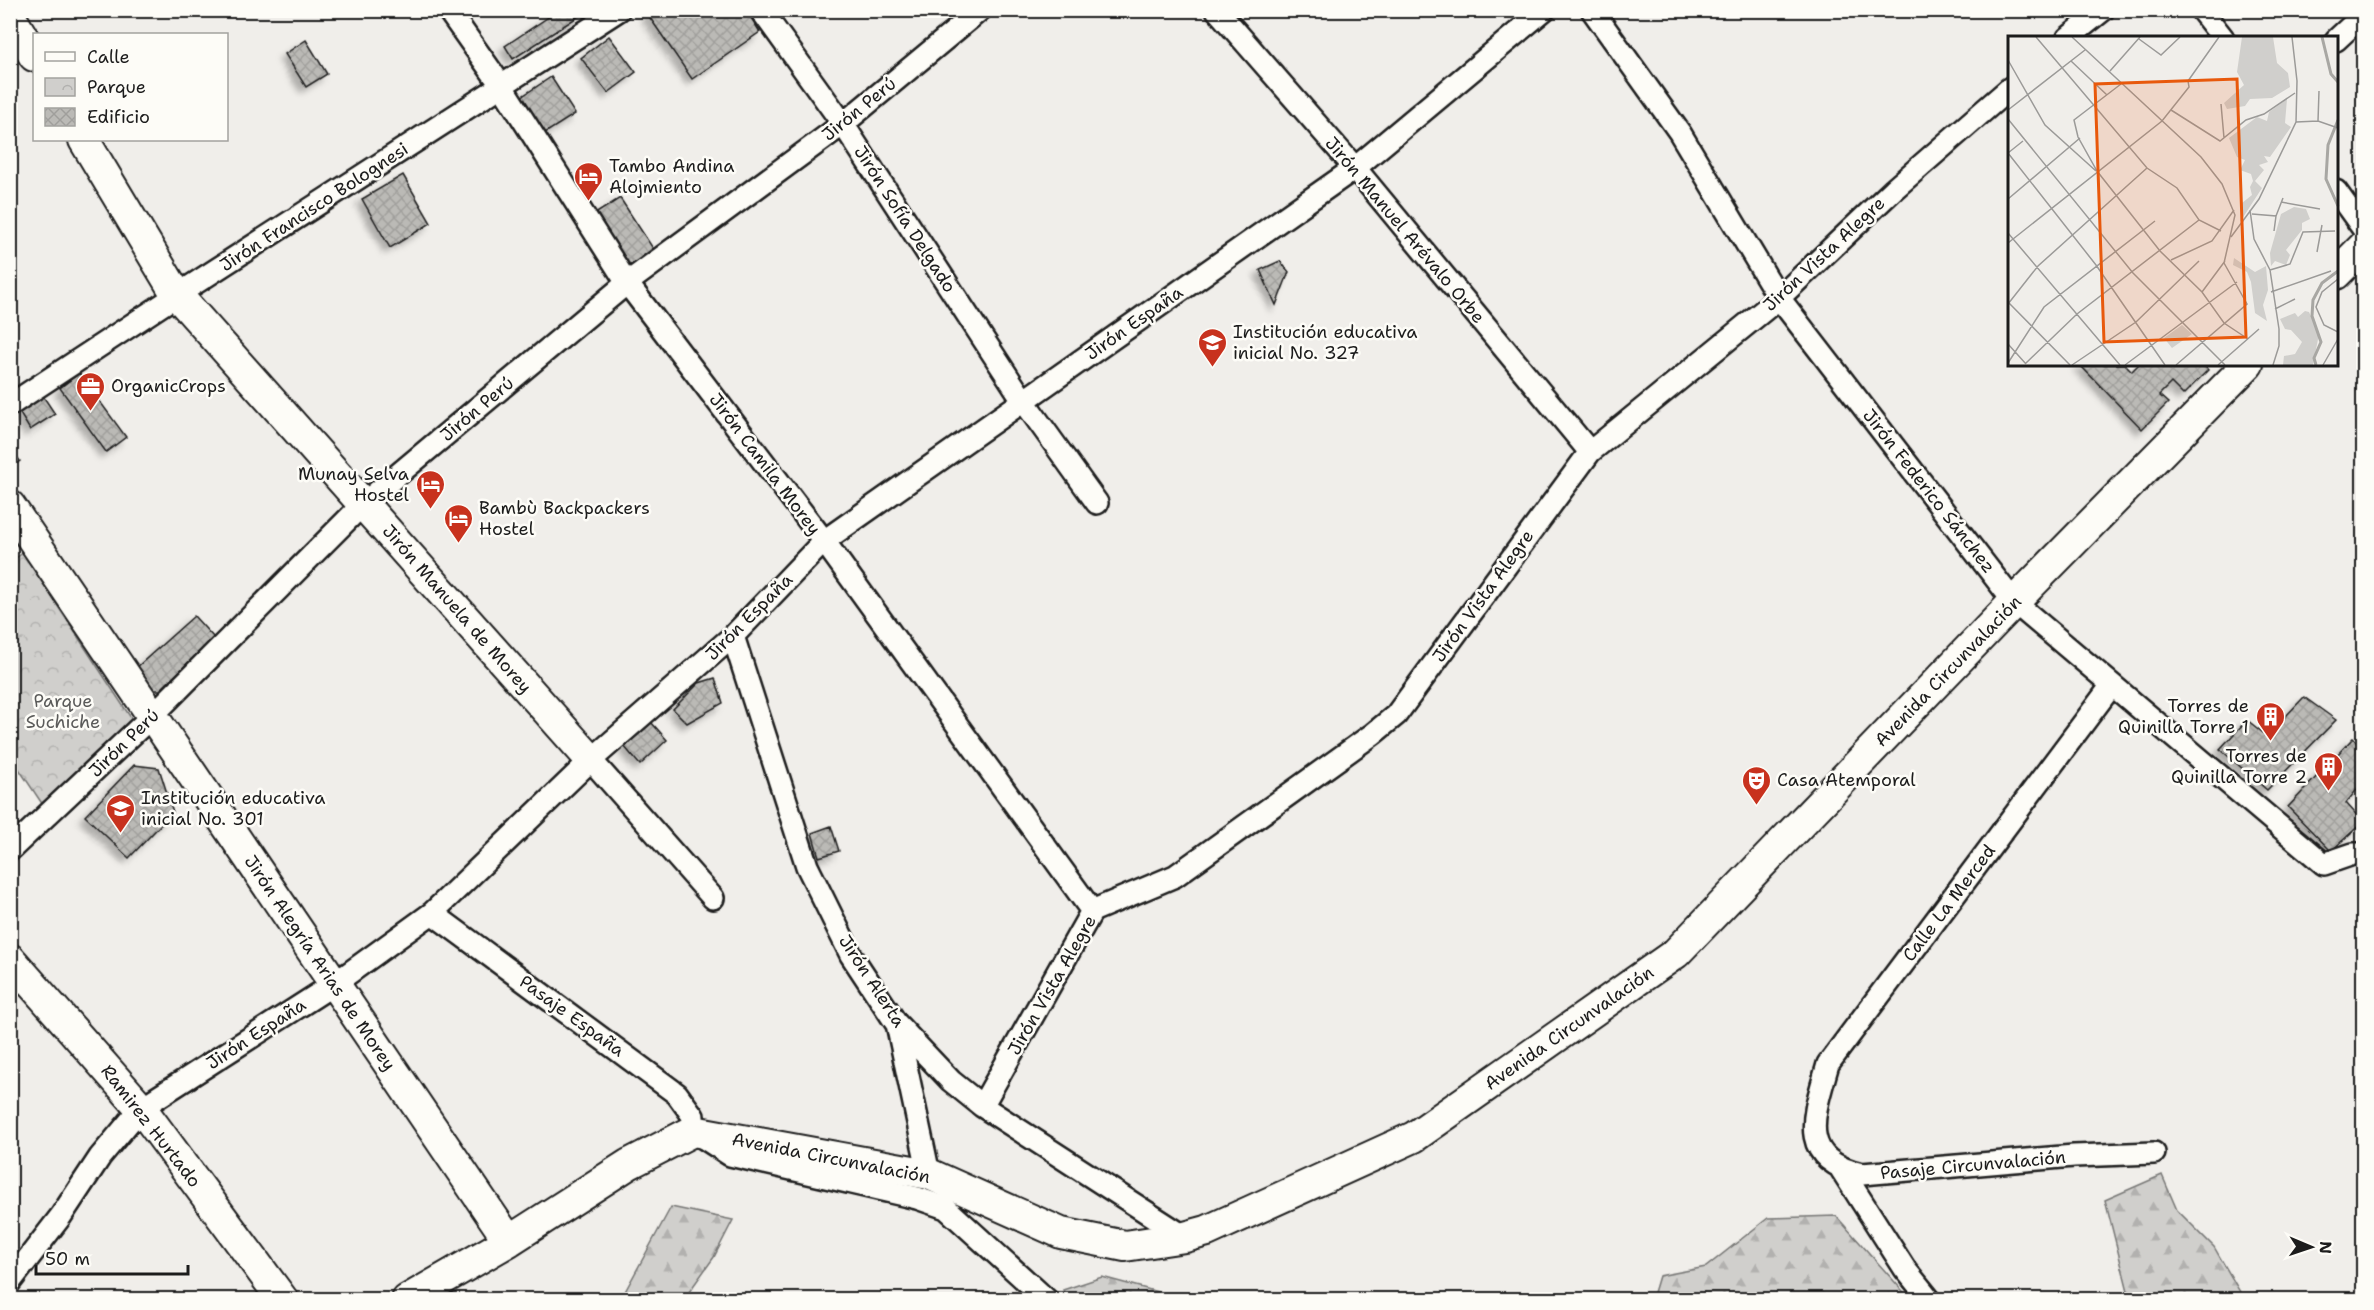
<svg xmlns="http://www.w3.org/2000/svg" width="2374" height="1310" font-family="'Shantell Sans',sans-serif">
<defs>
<pattern id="forest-firs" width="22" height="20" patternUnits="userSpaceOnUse" patternTransform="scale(1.5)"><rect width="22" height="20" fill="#d0cfcc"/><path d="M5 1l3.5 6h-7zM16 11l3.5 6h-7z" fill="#b2b1af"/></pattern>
<pattern id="park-crowns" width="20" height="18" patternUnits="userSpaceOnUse" patternTransform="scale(1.5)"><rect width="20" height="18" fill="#d0cfcc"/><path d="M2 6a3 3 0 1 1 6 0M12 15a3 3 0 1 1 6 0" fill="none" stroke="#b2b1af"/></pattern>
<pattern id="building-cross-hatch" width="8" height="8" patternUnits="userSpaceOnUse" patternTransform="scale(1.5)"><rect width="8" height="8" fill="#bbbab6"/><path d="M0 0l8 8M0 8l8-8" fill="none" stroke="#a09f9c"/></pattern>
<filter id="shadow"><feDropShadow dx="-5.5" dy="5.5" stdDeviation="3" flood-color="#0004"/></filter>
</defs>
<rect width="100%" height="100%" fill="#f0eeea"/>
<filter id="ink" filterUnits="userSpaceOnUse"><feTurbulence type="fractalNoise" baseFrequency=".0167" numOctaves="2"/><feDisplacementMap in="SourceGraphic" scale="12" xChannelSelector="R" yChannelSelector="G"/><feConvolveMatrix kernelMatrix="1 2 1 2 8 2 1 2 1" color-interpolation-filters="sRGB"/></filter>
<g filter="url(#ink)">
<path fill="url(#forest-firs)" stroke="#767674" stroke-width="1.5" d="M2162 1175 2177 1210 2214 1247 2244 1299H2130L2105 1200Z
M671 1207 733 1220 714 1257 684 1299H621Z
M1836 1216 1910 1299H1652L1659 1276 1706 1267 1768 1218Z
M1102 1277 1184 1299H1069L1063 1290Z"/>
<path fill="url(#park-crowns)" stroke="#767674" stroke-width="1.5" d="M23 553 133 721 43 805 11 757 10 562Z"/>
<path fill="url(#building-cross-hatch)" stroke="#1c1c1c" stroke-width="1.5" filter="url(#shadow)" d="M559 10H579L582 14 513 59 505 46Z
M648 10H746L760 32 692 79 646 12Z
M609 36 636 72 608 93 581 58Z
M306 40 327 74 306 87 285 54Z
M551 77 575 114 542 135 518 99Z
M403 175 431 223 390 248 362 199Z
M620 198 656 253 628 271 592 216Z
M1280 261 1289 272 1276 305 1260 270Z
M2079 364H2125L2132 371 2139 364H2203L2208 370 2183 395 2171 383 2159 395 2168 403 2142 429Z
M79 373 126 437 106 452 60 388Z
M43 396 55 414 30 430 19 412Z
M10 447 20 461 10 468Z
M194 616 214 638 160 690H150L136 668Z
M715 678 723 703 687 723 673 709 699 683Z
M2304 697 2336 720 2267 790 2220 749 2247 720 2267 736Z
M651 722 667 740 640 765 624 746Z
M2353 738 2364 751V781L2346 803 2363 822 2331 851 2288 807Z
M134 765 159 768 173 812 129 858 85 816Z
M831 826 839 851 819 857 812 833Z"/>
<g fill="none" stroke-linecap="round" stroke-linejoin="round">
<defs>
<path id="street" d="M448 10 501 85 627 283 824 541 1092 911
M761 10 843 124 1023 400 1097 503
M1217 10 1355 168 1590 452
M1592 10 1680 133 1779 298 2014 602 2324 864 2353 854H2364
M2201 10 2223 38
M2068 38 2103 10
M2336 40 2364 14
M2336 191 2364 230
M10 405 177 295 619 10
M733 636 807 866 851 955 896 1023 951 1081 982 1106 1185 1237
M2112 685 1828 1064C1814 1114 1795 1159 1862 1174L2074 1156 2154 1153
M591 760 713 898
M10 850 152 716 364 503 627 283 843 124 980 10
M432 913 677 1094 693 1116V1131L730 1155 917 1198 946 1208 1047 1300
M897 1024 929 1174
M982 1106 1092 911 1175 876 1373 734 1396 715 1590 452 1779 298 1894 189 2010 88
M1841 1169 1905 1269 1930 1300
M10 1282 61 1216 100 1157 141 1108 334 984 432 913 591 760 733 636 824 541 1355 168 1544 10"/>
<path id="secondary" d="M10 16 34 56
M84 140 177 295 591 760
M2336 274 2364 246
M10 506 509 1241
M10 959 141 1108 283 1300
M407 1300 509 1241 629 1164 693 1131 929 1174 1061 1233 1125 1246 1185 1237 1207 1231 1414 1137 1676 953 2014 602 2248 364"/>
</defs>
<use href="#street" stroke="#1c1c1c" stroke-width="26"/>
<use href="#secondary" stroke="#1c1c1c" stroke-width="34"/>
<use href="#street" stroke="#fdfcf7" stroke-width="21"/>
<use href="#secondary" stroke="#fdfcf7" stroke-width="30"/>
</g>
</g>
<defs>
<symbol id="hotel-pin" viewBox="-11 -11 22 30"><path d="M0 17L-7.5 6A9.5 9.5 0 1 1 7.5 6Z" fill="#c8321e" stroke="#fdfcf7"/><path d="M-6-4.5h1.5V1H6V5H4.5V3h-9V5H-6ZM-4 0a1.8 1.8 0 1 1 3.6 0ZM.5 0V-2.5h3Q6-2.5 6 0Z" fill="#fff"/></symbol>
<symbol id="school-pin" viewBox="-11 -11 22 30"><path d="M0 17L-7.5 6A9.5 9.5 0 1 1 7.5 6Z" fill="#c8321e" stroke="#fdfcf7"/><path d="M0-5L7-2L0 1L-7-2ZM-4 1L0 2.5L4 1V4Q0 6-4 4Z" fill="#fff"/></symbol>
<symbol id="office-pin" viewBox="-11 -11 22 30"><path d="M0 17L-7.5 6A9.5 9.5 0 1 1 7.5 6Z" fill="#c8321e" stroke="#fdfcf7"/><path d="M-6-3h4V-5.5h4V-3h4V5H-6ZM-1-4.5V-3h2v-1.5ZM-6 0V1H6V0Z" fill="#fff"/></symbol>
<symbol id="building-pin" viewBox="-11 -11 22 30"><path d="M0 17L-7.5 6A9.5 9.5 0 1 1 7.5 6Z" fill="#c8321e" stroke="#fdfcf7"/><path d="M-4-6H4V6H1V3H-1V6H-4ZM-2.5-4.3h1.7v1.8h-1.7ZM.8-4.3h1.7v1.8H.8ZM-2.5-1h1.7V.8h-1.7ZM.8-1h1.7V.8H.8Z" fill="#fff"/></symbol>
<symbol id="theatre-pin" viewBox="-11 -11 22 30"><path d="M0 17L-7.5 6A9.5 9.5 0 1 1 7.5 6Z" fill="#c8321e" stroke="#fdfcf7"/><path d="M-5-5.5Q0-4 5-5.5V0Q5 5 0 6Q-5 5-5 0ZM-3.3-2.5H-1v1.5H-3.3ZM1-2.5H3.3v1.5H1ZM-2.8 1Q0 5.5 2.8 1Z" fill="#fff"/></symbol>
</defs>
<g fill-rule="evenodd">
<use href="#hotel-pin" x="572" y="160" width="33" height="45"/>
<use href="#school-pin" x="1196" y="326" width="33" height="45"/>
<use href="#office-pin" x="74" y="370" width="33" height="45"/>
<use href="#hotel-pin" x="414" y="468" width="33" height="45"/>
<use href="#hotel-pin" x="442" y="502" width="33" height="45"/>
<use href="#building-pin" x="2254" y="700" width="33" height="45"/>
<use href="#building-pin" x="2312" y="750" width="33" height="45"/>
<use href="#theatre-pin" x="1740" y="764" width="33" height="45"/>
<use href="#school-pin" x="104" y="792" width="33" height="45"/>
</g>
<g text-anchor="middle" stroke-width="5" stroke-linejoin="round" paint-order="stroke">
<g font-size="18" fill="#1c1c1c" stroke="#fdfcf7">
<text transform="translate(859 109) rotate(-39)" y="6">Jirón Perú</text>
<text transform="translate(314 207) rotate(-33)" y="6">Jirón Francisco Bolognesi</text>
<text transform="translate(905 219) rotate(57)" y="6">Jirón Sofía Delgado</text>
<text transform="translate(1405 230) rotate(50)" y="6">Jirón Manuel Arévalo Orbe</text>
<text transform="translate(1824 254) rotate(-43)" y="6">Jirón Vista Alegre</text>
<text transform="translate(1134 323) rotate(-35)" y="6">Jirón España</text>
<text transform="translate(477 409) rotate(-40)" y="6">Jirón Perú</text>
<text transform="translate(765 464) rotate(53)" y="6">Jirón Camila Morey</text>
<text transform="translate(1929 491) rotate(52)" y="6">Jirón Federico Sánchez</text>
<text transform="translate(1483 596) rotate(-54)" y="6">Jirón Vista Alegre</text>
<text transform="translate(457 609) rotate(49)" y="6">Jirón Manuela de Morey</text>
<text transform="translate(749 617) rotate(-45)" y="6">Jirón España</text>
<text transform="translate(1948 671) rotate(-46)" y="6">Avenida Circunvalación</text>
<text transform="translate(124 743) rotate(-44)" y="6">Jirón Perú</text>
<text transform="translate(1949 903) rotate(-53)" y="6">Calle La Merced</text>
<text transform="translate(320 963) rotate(56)" y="6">Jirón Alegría Arias de Morey</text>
<text transform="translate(872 981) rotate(57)" y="6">Jirón Alerta</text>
<text transform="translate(1052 985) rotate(-60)" y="6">Jirón Vista Alegre</text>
<text transform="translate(572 1016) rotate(36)" y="6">Pasaje España</text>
<text transform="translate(1569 1028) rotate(-35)" y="6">Avenida Circunvalación</text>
<text transform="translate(256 1034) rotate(-33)" y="6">Jirón España</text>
<text transform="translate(151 1126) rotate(52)" y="6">Ramirez Hurtado</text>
<text transform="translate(831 1158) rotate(11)" y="6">Avenida Circunvalación</text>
<text transform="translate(1973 1165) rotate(-5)" y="6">Pasaje Circunvalación</text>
</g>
<g font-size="18" fill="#1c1c1c" stroke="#fdfcf7" text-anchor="start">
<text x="609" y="172">Tambo Andina<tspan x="609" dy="21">Alojmiento</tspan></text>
<text x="1233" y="338">Institución educativa<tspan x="1233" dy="21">inicial No. 327</tspan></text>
<text x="111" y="392">OrganicCrops</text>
<text x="409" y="480" text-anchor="end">Munay Selva<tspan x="409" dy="21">Hostel</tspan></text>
<text x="479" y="514">Bambù Backpackers<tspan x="479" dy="21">Hostel</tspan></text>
<text x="2249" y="712" text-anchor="end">Torres de<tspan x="2249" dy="21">Quinilla Torre 1</tspan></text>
<text x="2307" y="762" text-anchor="end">Torres de<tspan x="2307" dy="21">Quinilla Torre 2</tspan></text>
<text x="1777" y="786">Casa Atemporal</text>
<text x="141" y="804">Institución educativa<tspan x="141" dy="21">inicial No. 301</tspan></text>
</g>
<g font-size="18" fill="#5b5b5a" stroke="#fdfcf7">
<text x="63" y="707">Parque<tspan x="63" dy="21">Suchiche</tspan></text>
</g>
</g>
<g transform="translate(2008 36)">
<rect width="330" height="330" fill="#f0eeea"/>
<path d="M234 1H265L269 27 280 37 282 51 264 62 242 63 237 70 219 73 216 67 236 49 229 36ZM279 63 277 87 283 91 262 121 256 120 260 126 251 129 256 134 247 145 254 152 232 186 234 167 244 159 242 151 245 145 243 138 232 134 237 124 229 121 221 102 249 81 259 85 261 76ZM286 171 298 173 302 183 294 187V194L278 214 282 219 278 229 267 225 263 230 262 217 273 178ZM226 222 247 236 258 230 260 254 255 269 259 285 247 277 243 246 239 236 225 229ZM297 275 301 276 311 298 305 329H275L276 320 287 318 294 306 283 294 277 293 272 283 287 277 290 281Z" fill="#d0cfcc"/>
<path d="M174 289 184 298 164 312 156 302Z" fill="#d0cfcc"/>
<path fill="none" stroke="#a8a7a3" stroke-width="3" d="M314 1 323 38 330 46M330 84 320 109 318 143 330 170M308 329 306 322 313 306 304 280 305 264 314 247 330 235"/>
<path fill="none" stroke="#9b9a98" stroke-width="1.5" d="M28 1 139 132 169 152 191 184 213 195M64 1 193 121 214 148 227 179 216 227M131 3 153 19 172 1M0 24 37 89 88 135M63 25 99 59M102 35 132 1M113 48 66 84 70 101 89 135 152 215 194 256 216 287 240 303M213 68 216 102M0 74 77 14M163 74 212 105 238 84 256 78 287 57M0 83 125 237 217 329M310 85 311 55M288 86 310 85 330 92M15 105 0 117 88 229 157 329M0 163 72 102M273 166 312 173M242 174 246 203 262 234 271 293V310L265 329M244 178 268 180 266 195M268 180 275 162M0 197 112 329M223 201 251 163 288 86 289 45 284 1M0 207 154 85 181 51 180 45 211 1M309 216 314 189M163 224 204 205 226 174M262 234 282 228 295 196 327 195M330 243 314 256 308 271 316 289 330 296M194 256 217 225M263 256 323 235M0 266 62 329M0 268 30 230 139 132M267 273 287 263M0 308 18 328M0 327 36 271 147 185M18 327 69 278 191 184M64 329 128 286 191 225M117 329 229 246M168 329 239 268 216 227M210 329 251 293M315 329 330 303"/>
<path fill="#e8590c" fill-opacity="0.15" stroke="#e8590c" stroke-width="3" d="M229 43 238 301 96 306 87 48Z"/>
<rect width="330" height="330" fill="none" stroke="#1c1c1c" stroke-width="3"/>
</g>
<rect width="2374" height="1310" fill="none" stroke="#fdfcf7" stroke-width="36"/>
<rect x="18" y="18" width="2338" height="1274" fill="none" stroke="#1c1c1c" stroke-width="2" filter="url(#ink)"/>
<rect x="33" y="33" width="195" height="108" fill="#fdfcf7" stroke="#a3a29f" stroke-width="1.5"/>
<rect x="45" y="52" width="30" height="9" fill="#fdfcf7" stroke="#a3a29f" stroke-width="1.5"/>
<text x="87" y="63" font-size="18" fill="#1c1c1c">Calle</text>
<rect x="45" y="78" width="30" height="18" fill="url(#park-crowns)" stroke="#a3a29f" stroke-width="1.5"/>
<text x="87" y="93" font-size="18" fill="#1c1c1c">Parque</text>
<rect x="45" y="108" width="30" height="18" fill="url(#building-cross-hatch)" stroke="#a3a29f" stroke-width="1.5"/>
<text x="87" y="123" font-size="18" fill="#1c1c1c">Edificio</text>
<g transform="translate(2311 1247) rotate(92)" stroke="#fdfcf7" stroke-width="4.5" paint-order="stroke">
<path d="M0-4.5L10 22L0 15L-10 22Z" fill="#1c1c1c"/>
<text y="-9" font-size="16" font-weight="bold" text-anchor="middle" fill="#1c1c1c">N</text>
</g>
<path d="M36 1265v9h152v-9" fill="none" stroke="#1c1c1c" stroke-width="3"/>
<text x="45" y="1265" font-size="18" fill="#1c1c1c" stroke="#fdfcf7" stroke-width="4.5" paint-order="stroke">50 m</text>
</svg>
